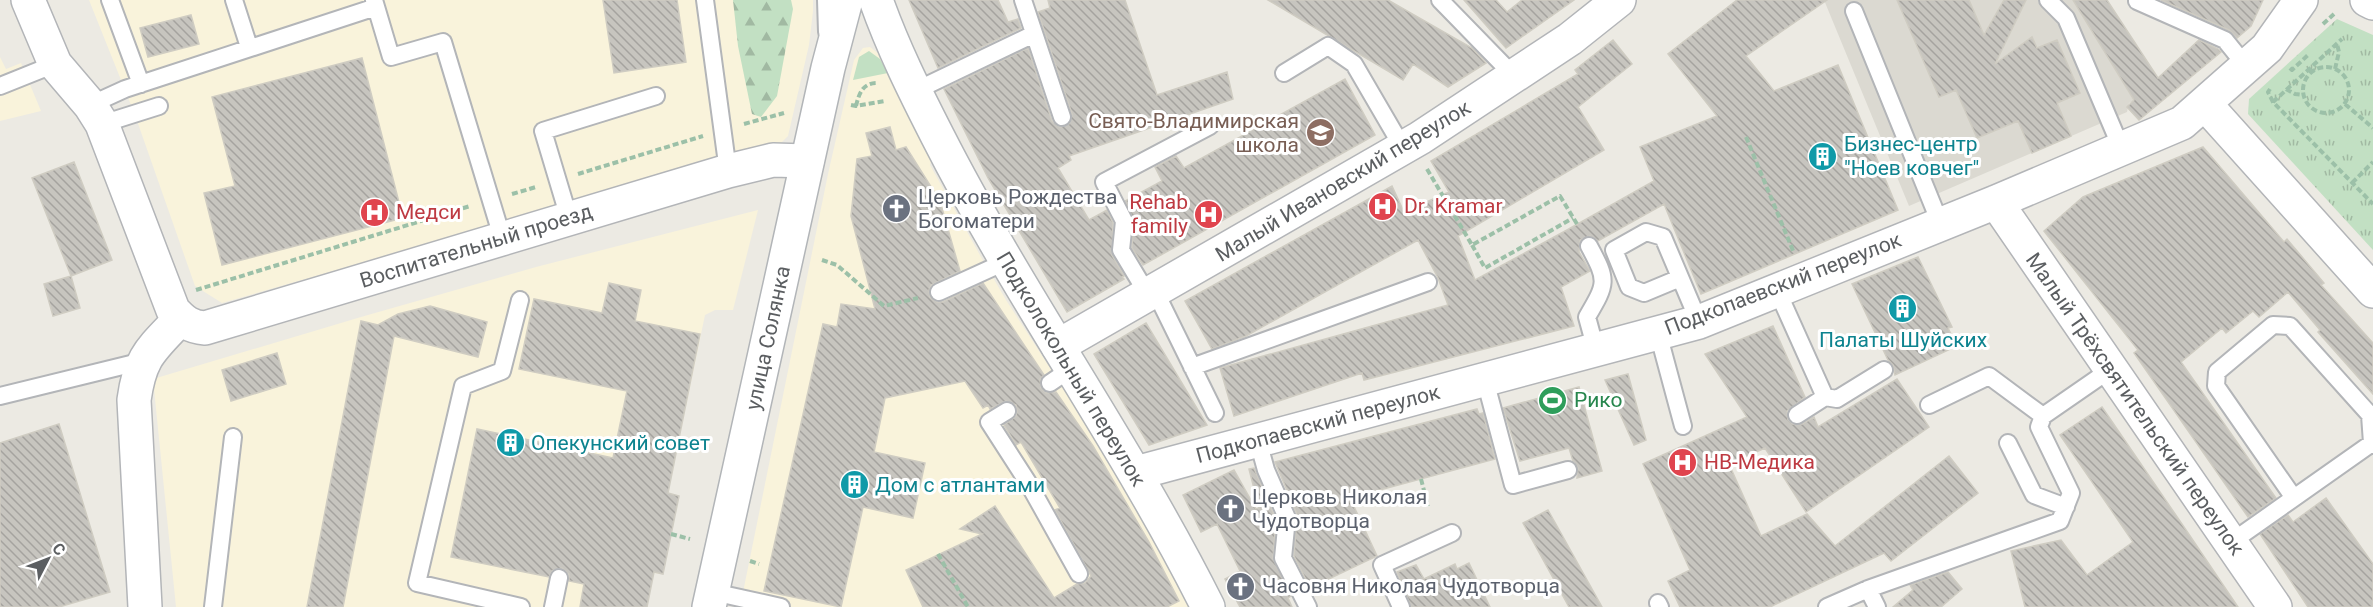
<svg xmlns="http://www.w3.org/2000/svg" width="2373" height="607" font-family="Roboto,sans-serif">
<defs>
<pattern id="forest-firs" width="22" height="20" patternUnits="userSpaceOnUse" patternTransform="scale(1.5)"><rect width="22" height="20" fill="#c2e0c3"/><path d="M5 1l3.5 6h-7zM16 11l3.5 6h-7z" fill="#a1b9a2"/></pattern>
<pattern id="park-tufts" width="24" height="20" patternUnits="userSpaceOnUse" patternTransform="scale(1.5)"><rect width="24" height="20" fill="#c2e0c3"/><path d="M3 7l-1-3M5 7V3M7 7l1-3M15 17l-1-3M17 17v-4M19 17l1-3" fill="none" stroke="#a1b9a2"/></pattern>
<pattern id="building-back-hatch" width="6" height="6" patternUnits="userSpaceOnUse" patternTransform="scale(1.5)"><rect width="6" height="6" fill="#c7c5bf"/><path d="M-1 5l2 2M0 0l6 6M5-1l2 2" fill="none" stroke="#a5a39f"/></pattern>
</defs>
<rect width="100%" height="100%" fill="#eceae3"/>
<path fill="#f9f3db" d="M89 0H813V11L809 45 788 136 782 142 222 303 195 286 135 115Z
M870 47 883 57 932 158 930 165 981 257 1006 300 1100 445 1156 539 1191 607H740L828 174 854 60 863 48Z
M0 57 6 69 21 63 41 111 0 121Z
M758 210 733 310H715L705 315 668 493 679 496 663 574 654 573 647 607H176L153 379 361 317 536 267Z"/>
<path fill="#dbd9d1" d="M1824 0H2081L2076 4 2134 101 2129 103 2127 112 1909 206Z"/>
<path fill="#c2e0c3" d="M869 51 880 59 888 73 853 80 859 57Z"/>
<path fill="url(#forest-firs)" d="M733 0H791L793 9 777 96 761 117 752 114 738 46Z"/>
<path fill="url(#park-tufts)" d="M2337 19 2373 35V250L2248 114 2249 99Z"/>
<path fill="url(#building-back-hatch)" stroke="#cfccc2" stroke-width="1.5" d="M603 0H677L686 62 614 73Z
M909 0H998L1008 22 1018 19 1021 28 938 68Z
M1048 0H1125L1157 95 1227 72 1233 99 1069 156 1071 160 1058 168 1089 220 1107 210 1113 223 1112 255 1124 276 1122 277 1124 279 1067 312 988 178 944 89 1028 48 1052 121 1060 127 1069 124 1072 114 1038 12 1050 8Z
M1268 0H1388L1472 48 1486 63 1448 87 1413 64 1403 80Z
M1464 0H1496L1507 12 1522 0H1574L1506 48Z
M1737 0H1827L1746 56 1774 91 1838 65 1898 210 1701 294 1664 204 1598 241 1590 236 1580 240 1579 252 1590 271 1561 287 1574 326 1364 380 1362 373 1234 416 1220 368 1448 305 1438 278 1418 240 1246 336 1212 349 1185 301 1392 186 1404 212 1449 192 1431 161 1578 74 1575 70 1613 40 1632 64 1578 107 1604 150 1458 236 1475 280 1567 230 1654 181 1640 147 1717 116 1668 54Z
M1897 0H1969L1984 35 2004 0H2026L1995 64 2032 37 2037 48 2057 40 2080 93 2057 103 2071 136 2032 153 2018 121 1977 138 1956 90 1939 97Z
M2073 0H2107L2158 78 2199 40 2218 49 2221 52 2139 120 2127 107 2134 100Z
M2161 0H2263L2251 26 2237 38 2229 30Z
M191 15 199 44 148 57 140 28Z
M362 58 403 218 222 265 204 193 235 186 212 97Z
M1345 79 1375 135 1143 265 1132 248 1134 221 1125 201 1162 181 1155 167 1176 156 1184 168Z
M890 127 896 150 906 147 940 201 960 271 931 285 929 290 930 297 937 302H943L983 283 1044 375 1040 379 1041 388 1046 393 1056 392 1093 446 1149 542 1179 601 1167 607H923L906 570 982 534 960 529 995 506 1054 598 1077 584 1085 583 1091 576 1055 510 1060 508 1021 442 1016 445 1004 425 1016 416 1017 411 1016 405 1006 401 990 409 988 405 983 408 965 381 885 398 874 452 925 463 913 518 863 507 841 607 764 591 823 324 837 327 841 304 875 309 851 216 857 159 872 156 866 133Z
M2203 147 2284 242 2287 239 2324 283 2321 285 2373 343V394L2318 332 2320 330 2288 292 2259 317 2253 311 2226 333 2222 328 2181 362 2276 498 2248 517 2134 353 2138 350 2044 231 2083 197Z
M74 162 112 260 71 276 32 178Z
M1918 257 1952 327 1948 328 1957 346 1895 375 1893 365 1888 360 1852 284Z
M71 276 80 308 53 316 44 284Z
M609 283 641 290 635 321 700 334 668 493 679 496 663 574 654 572 647 607H580L584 584 569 581V574L562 568 552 571 549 577 451 557 477 429 613 458 627 391 519 369 534 299 602 313Z
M430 306 487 322 478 357 394 336 343 607H307L361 321 378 325 398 314Z
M1146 323 1207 425 1149 445 1094 354Z
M1773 326 1805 397 1787 411 1788 420 1792 424H1802L1814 417 1818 427 1897 379 1929 427 1806 512 1765 448 1729 464 1761 536 1807 514 1835 546 1949 456 1978 493 1891 561 1884 553 1770 607H1680L1668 581 1690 570 1643 464 1747 417 1705 354Z
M277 353 286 384 231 401 222 370Z
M1628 374 1646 440 1634 445 1605 380Z
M1579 387 1602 471 1577 478 1578 468 1573 461 1569 448 1520 461 1503 408Z
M2102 407 2184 527 2238 607H2025L2011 551 2061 540 2087 575 2133 542 2060 435Z
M1477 409 1479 414 1483 413 1495 459 1350 498 1377 556 1310 588 1294 556 1297 514 1275 462Z
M59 424 110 592 59 607H0V443Z
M1254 468 1276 520 1273 558 1291 596 1288 598 1292 607H1240L1225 579 1240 571 1217 524 1201 532 1183 495 1234 470 1256 509 1259 508 1249 469Z
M2326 498 2373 564V607H2308L2260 534 2288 515 2293 522Z
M1548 510 1562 535 1602 607H1569L1523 523Z
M1469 563 1490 607H1411L1397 572 1416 565 1424 579 1455 564 1457 569Z
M1948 572 1962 589 1941 607H1893L1913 590 1910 585Z"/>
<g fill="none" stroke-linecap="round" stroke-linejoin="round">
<defs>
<path id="lane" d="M110 0 141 84
M234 0 249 47
M374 0 391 57 443 42 502 237
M705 0 728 171
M826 0 827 32
M1023 0 1062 117
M1440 0 1515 77
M2048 0 2066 18 2122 150
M2137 1 2225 40 2246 66
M1854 11 1940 223
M1284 73 1328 46 1354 64 1403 148
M0 86 55 64
M915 91 1034 34
M90 105 125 89 376 7
M102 124 159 106
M569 218 543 131 656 96
M1589 246C1608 281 1607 283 1587 317L1596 350
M1680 278 1644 293 1629 287 1614 250 1646 232 1663 237 1699 322
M1777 290 1825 397 1797 415
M1155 291 1215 413
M939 292 1005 262
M1148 295 1121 250 1124 221 1104 182 1210 126
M520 300 502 371 463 386 417 583 521 607
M1658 333 1683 426
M1192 367 1428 282
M1485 380 1513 485 1568 470
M1050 383 1072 368
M0 396 143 361
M1825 397 1837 399 1884 370
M1929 405 1989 376 2043 416
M1007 411 989 422 1027 481 1079 574
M1258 441 1266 470 1287 518 1283 558 1308 607
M2008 443 2034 495 2066 507
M2294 498 2216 386 2217 372 2273 325 2290 326 2370 415 2372 443
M2230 543 2372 443 2373 445
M1868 589 1877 607
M713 592 781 607
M1658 603 1660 607
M213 607 233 437
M553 607 559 578
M1401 607 1382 565 1452 533
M1827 607 1868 589 2060 521 2071 493 2039 427 2043 416 2111 369"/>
<path id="street" d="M28 0 55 64 90 105 102 124 173 310C183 321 190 327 205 328L728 171 773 160 807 161
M2367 0 2373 3
M2205 104 2373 291
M1996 202 2275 607
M1058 346 1420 138 1570 39 1619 0
M1136 473 1699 322 1996 202 2182 123 2267 48 2301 0
M145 607 134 400C140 356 151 350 180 319"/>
<path id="secondary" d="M876 0C893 48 915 92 938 137 1020 298 1127 445 1208 607
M709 607 828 68 846 0"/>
</defs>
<use href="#lane" stroke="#b3b5b8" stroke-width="20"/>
<use href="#street" stroke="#b3b5b8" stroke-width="36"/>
<use href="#secondary" stroke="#b2b5b8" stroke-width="36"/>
<path stroke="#9cc0a8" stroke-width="4" stroke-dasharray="6 3" stroke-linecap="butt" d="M2323 24 2334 14
M2303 90a23 23 0 1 1 46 0a23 23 0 1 1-46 0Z
M2290 68 2292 70 2308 55
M2335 69 2339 52 2337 44
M2270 89 2268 92 2273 102 2373 204
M2286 89 2295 94 2304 95
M2273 102 2342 39
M2345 104 2373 128
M851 105 856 106 885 101
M856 106C859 93 863 83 877 83
M744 124 784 113
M1746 137 1794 253
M1427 169 1472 245 1560 196 1577 224
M578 174 703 136
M2352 183 2373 162
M512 194 536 187
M1472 245 1485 268 1573 218
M822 260 837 265 884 306 918 298
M196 290 470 206
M1421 479 1428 506
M671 534 690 539
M938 554 968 607
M750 561 759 564"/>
<use href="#lane" stroke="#fff" stroke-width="16"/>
<use href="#street" stroke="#fff" stroke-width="33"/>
<use href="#secondary" stroke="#fff" stroke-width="33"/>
</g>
<defs>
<symbol id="school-disc" viewBox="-11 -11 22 22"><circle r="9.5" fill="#8d6e63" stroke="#fff"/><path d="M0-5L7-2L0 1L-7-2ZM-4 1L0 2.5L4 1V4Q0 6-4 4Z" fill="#fff"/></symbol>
<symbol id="building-disc" viewBox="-11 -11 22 22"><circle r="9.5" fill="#0f9aa8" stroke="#fff"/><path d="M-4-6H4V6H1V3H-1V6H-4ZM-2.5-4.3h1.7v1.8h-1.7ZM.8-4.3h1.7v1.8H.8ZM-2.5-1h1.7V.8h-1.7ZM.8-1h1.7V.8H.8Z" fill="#fff"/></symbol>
<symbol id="hospital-disc" viewBox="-11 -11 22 22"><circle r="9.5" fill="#e0444e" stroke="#fff"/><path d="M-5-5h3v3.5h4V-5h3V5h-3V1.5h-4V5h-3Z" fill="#fff"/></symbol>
<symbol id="church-disc" viewBox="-11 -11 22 22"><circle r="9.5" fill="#6b7280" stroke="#fff"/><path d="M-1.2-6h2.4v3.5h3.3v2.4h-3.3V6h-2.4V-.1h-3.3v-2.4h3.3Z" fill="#fff"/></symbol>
<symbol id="stadium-disc" viewBox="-11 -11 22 22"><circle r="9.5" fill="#2e9e5b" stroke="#fff"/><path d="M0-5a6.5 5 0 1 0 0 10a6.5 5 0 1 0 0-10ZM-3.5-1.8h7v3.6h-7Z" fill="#fff"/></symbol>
</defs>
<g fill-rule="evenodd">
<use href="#school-disc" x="1304" y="116" width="33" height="33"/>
<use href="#building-disc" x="1806" y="140" width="33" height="33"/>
<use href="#hospital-disc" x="1366" y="190" width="33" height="33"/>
<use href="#church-disc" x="880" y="192" width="33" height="33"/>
<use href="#hospital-disc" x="358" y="196" width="33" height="33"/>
<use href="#hospital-disc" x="1192" y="198" width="33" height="33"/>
<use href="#building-disc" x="1886" y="292" width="33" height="33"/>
<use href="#stadium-disc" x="1536" y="384" width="33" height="33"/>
<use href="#building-disc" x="494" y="426" width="33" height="33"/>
<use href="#hospital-disc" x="1666" y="446" width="33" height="33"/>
<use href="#building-disc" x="838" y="468" width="33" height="33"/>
<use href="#church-disc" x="1214" y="492" width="33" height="33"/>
<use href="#church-disc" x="1224" y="570" width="33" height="33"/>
</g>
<g text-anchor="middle" stroke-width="6" stroke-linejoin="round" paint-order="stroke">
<g font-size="21" fill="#785e54" stroke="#fff" text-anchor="end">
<text x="1299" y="128">Свято-Владимирская<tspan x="1299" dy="24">школа</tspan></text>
</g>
<g font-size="21" fill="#0d838f" stroke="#fff" text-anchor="start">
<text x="1844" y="151">Бизнес-центр<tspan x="1844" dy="24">"Ноев ковчег"</tspan></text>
<text x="1903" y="347" text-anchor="middle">Палаты Шуйских</text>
<text x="531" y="450">Опекунский совет</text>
<text x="875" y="492">Дом с атлантами</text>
</g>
<g font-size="21" fill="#5b5e61" stroke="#fff">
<text transform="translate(1343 181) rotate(-31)" y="7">Малый Ивановский переулок</text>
<text transform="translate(476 246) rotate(-17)" y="7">Воспитательный проезд</text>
<text transform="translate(1783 284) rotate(-21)" y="7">Подкопаевский переулок</text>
<text transform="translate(768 338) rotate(-78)" y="7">улица Солянка</text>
<text transform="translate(1071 369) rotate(59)" y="7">Подколокольный переулок</text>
<text transform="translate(2135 404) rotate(55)" y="7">Малый Трёхсвятительский переулок</text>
<text transform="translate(1318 424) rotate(-15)" y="7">Подкопаевский переулок</text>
</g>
<g font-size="21" fill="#5b616d" stroke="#fff" text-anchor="start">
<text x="918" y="204">Церковь Рождества<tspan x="918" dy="24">Богоматери</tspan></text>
<text x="1252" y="504">Церковь Николая<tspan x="1252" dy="24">Чудотворца</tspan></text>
<text x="1262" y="593">Часовня Николая Чудотворца</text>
</g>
<g font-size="21" fill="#be3a42" stroke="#fff" text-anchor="start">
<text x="1188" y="209" text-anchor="end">Rehab<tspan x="1188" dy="24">family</tspan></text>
<text x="1404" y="213">Dr. Kramar</text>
<text x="396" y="219">Медси</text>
<text x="1704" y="469">НВ-Медика</text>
</g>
<g font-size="21" fill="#27864d" stroke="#fff" text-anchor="start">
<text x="1574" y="407">Рико</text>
</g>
</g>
<g transform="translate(48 559) rotate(48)" stroke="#ffffff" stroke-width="4.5" paint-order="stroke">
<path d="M0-4.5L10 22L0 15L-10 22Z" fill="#5b5e61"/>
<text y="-9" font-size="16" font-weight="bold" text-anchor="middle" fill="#5b5e61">С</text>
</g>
</svg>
